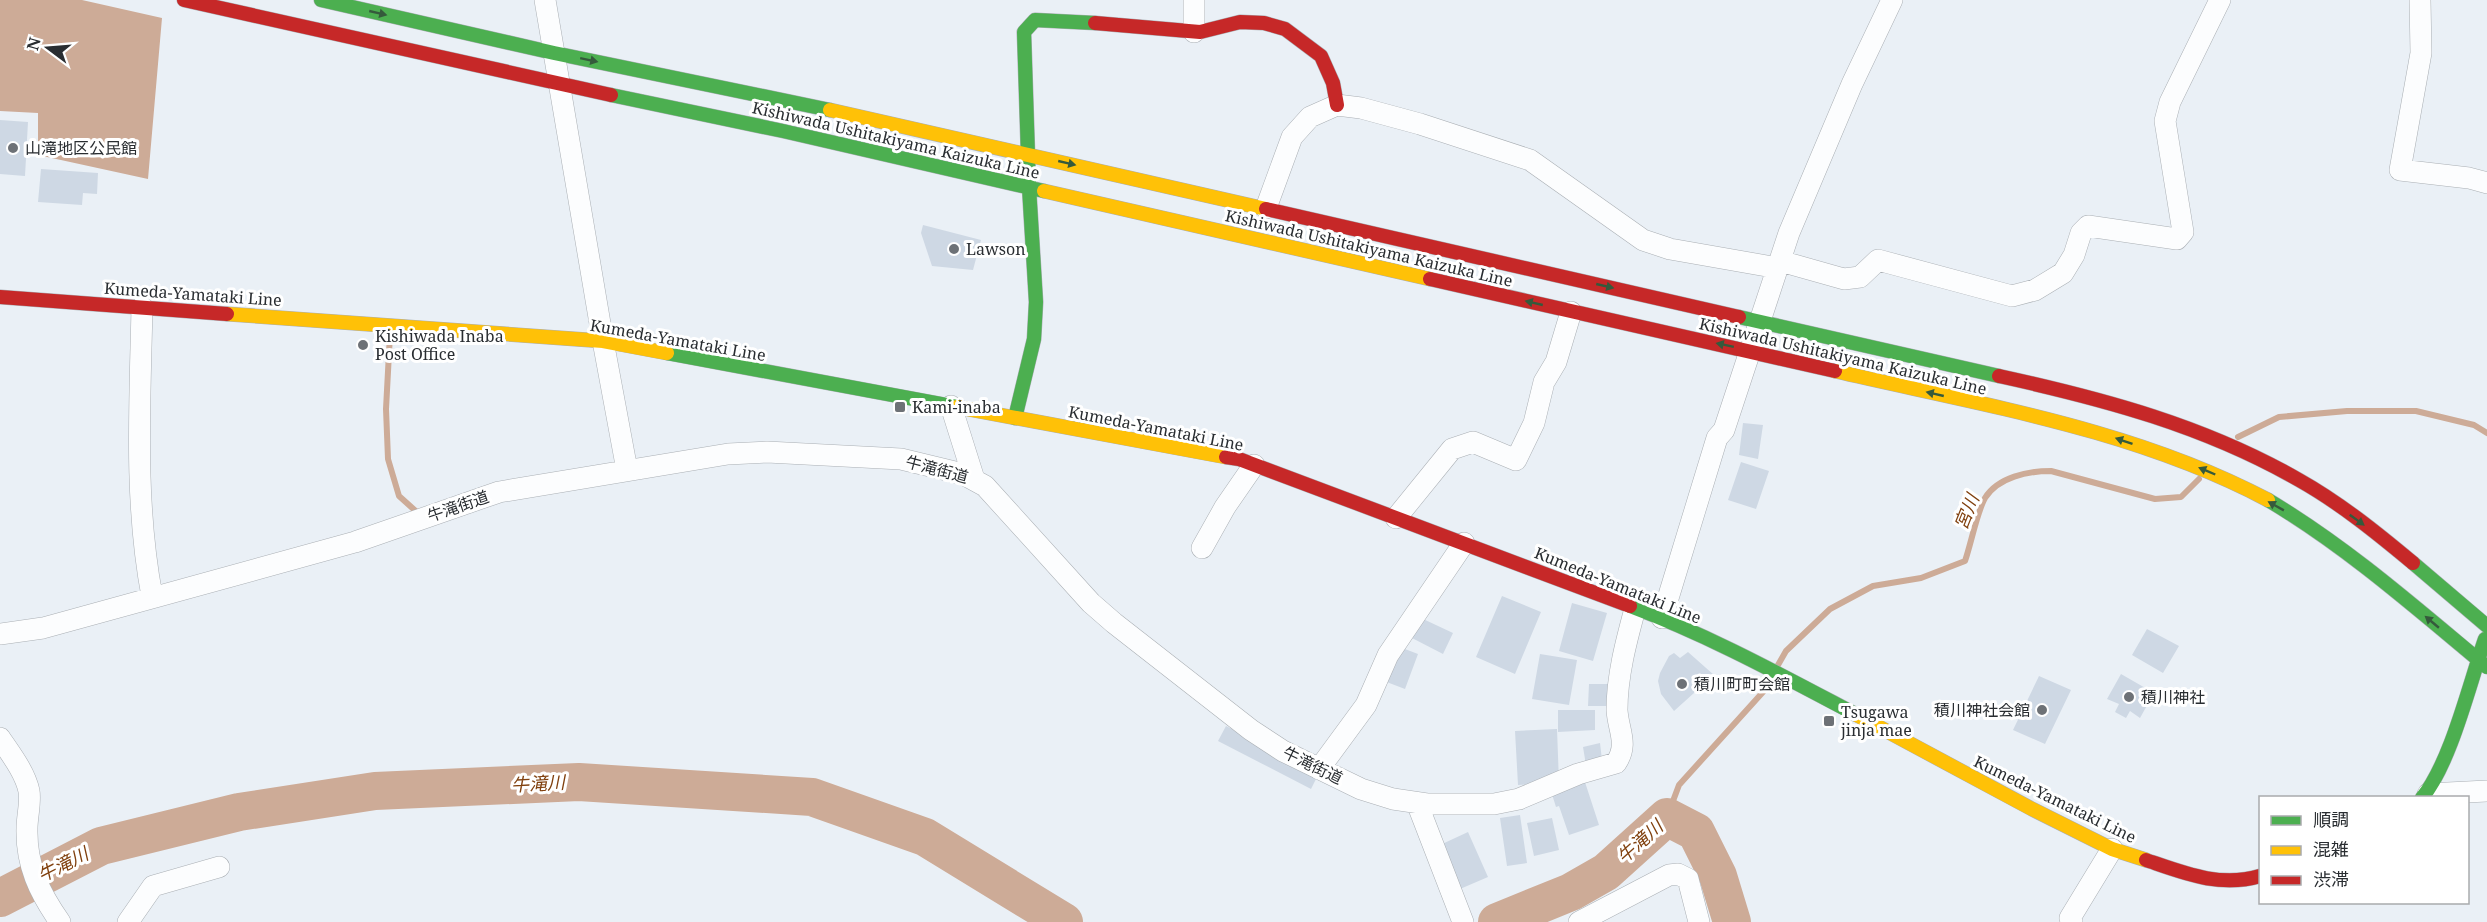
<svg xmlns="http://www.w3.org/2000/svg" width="2487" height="922" font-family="'Noto Serif','Noto Sans JP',serif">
<rect width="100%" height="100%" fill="#eaf0f6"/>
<path fill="#cdab97" d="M0 0H82L162 18 148 179 38 155V113L0 111Z"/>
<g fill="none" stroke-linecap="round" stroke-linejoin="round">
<path stroke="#cdab97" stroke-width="6" d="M390 334 386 409 388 459 399 496 419 514
M2238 437 2279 417 2347 411H2416L2474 425 2487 433
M1778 665 1786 651 1830 609 1873 586 1921 578 1965 561C1971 544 1977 512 1985 498 1998 477 2028 471 2051 471L2155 499 2181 497 2199 479
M1667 817 1679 785 1763 692 1770 679"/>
<path stroke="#cdab97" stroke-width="38" d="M0 898 101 846 239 812 375 791 579 782 812 797 925 837 1064 922
M1497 922 1571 892 1606 872 1667 817 1696 832 1718 876 1732 922"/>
</g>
<path fill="#ced8e4" d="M0 120 28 122 25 176 0 174Z
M41 169 98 173 97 194 83 193 82 205 38 202Z
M923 225 981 240 973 270 932 266 921 233Z
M1743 423 1763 425 1758 459 1739 455Z
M1741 462 1769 471 1756 509 1728 500Z
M1502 596 1541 612 1515 674 1476 657Z
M1572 603 1607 613 1593 661 1559 651Z
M1421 618 1453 633 1443 654 1412 638Z
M2147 629 2179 646 2163 673 2132 655Z
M1397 646 1418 654 1405 689 1384 681Z
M1688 652 1714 675 1674 711 1661 694 1658 681 1660 673 1669 656 1674 653 1680 658Z
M1540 654 1577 660 1569 705 1532 699Z
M2121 674 2154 693 2140 718 2130 711 2126 718 2115 712 2119 704 2107 699Z
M2039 676 2071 690 2045 744 2013 730Z
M1589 684H1612V706H1588Z
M1558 710H1595V730L1558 732Z
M1226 726 1319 773 1311 789 1218 741Z
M1557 729 1559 782 1518 785 1515 731Z
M1600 743 1602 760 1586 765 1583 747Z
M1583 776 1599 825 1569 835 1559 806 1556 807 1550 788Z
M1520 815 1527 863 1507 866 1500 818Z
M1552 818 1559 850 1534 856 1527 823Z
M1468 832 1488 877 1460 889 1440 845Z"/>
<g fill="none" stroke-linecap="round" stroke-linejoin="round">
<defs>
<path id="street" d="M545 0 603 341 627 470
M2420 0 2421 53 2400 170 2469 178 2487 183
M1194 32V0
M1266 208 1292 137 1310 117 1337 105 1361 108 1420 124 1530 160 1643 240 1670 249 1778 268
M1780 261 1844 279 1860 277 1878 260 2012 296 2035 290 2063 273 2074 255 2081 233 2088 226 2177 239 2183 232 2165 121 2170 102 2220 0
M142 307C140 404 134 501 152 596
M951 406 974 479
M1396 518 1452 449 1473 442 1516 460 1534 423 1544 382 1556 362 1571 312
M1202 548 1225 507 1254 465
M1662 618 1717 438 1724 430 1789 233 1852 84 1892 0
M0 634 43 628 355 542 499 492 728 454 767 452 901 459 963 474 985 486 1091 603 1114 623 1251 730 1283 751 1361 789 1393 799 1427 804H1494L1519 799 1578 774 1616 763C1629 744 1618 730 1617 710 1617 676 1626 642 1635 609
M0 738C10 753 25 772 29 791 31 802 27 817 27 828 26 865 39 892 60 922
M1319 769 1366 705 1388 655 1464 543
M2428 794 2487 791
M1417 803 1463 922
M128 922 153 886 219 867
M1579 922 1669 875 1678 874 1688 879 1699 922
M2072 922 2070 918 2112 849"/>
<path id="fast" d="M321 0 554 53 830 110
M611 95 783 131 1044 191
M1739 317 1999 376
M667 353 957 407
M1015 418 1034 339 1036 302 1029 187 1024 32 1035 20 1095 23
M2268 500C2347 547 2416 608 2487 667
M2413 563 2487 626
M1630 606C1708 635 1781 675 1855 714
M2422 798C2451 762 2469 685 2485 639"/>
<path id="slow" d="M830 110 1266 209
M1044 191 1430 279
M227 314 603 341 667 353
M1835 371C1982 405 2134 429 2268 500
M957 407 1226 457
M1855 714 2032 809 2112 849 2146 860"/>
<path id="jam" d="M184 0 611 95
M1095 23 1200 32 1240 22 1264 23 1285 29 1321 56 1333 83 1337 105
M1266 209 1739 317
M1430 279 1835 371
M0 297 227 314
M1999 376C2104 399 2205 426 2299 480 2340 503 2377 533 2413 563
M1226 457 1239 459 1630 606
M2146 860C2184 873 2220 888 2260 876"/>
</defs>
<use href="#street" stroke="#aaafb4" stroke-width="22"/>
<use href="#fast" stroke="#aaafb4" stroke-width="15"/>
<use href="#slow" stroke="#aaafb4" stroke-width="15"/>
<use href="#jam" stroke="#aaafb4" stroke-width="15"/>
<use href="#street" stroke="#fcfdfe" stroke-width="21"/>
<use href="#fast" stroke="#4caf50" stroke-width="14"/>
<use href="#slow" stroke="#ffc107" stroke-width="14"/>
<use href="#jam" stroke="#c62828" stroke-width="14"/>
</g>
<defs><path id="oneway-solid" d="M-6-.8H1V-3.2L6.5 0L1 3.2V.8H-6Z" transform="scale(1.5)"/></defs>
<g fill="#355a3c">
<use href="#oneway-solid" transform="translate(378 13) rotate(13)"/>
<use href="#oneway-solid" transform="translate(589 60) rotate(12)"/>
<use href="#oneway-solid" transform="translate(1067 163) rotate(13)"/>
<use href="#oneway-solid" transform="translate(1605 286) rotate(13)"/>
<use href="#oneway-solid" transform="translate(1534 303) rotate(-167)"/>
<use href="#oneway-solid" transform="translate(1725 345) rotate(-168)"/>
<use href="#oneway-solid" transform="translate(1935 394) rotate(-167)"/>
<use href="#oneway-solid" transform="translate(2124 441) rotate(-161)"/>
<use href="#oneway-solid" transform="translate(2207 471) rotate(-157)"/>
<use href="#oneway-solid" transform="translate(2276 506) rotate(-151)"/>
<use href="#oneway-solid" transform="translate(2357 520) rotate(36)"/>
<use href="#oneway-solid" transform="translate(2432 622) rotate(-140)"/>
</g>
<g fill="#6d7176" stroke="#fff" stroke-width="2">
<circle cx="13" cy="148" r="6"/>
<circle cx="954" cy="249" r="6"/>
<circle cx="363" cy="345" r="6"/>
<rect x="894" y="401" width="12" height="12" rx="3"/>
<circle cx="1682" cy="684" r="6"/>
<circle cx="2129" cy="697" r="6"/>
<circle cx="2042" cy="710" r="6"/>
<rect x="1823" y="715" width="12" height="12" rx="3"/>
</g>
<g text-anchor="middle" stroke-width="6" stroke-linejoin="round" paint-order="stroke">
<g font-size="16" fill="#292d31" stroke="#fff">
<text transform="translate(896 140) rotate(13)" y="6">Kishiwada Ushitakiyama Kaizuka Line</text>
<text transform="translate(1369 248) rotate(13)" y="6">Kishiwada Ushitakiyama Kaizuka Line</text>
<text transform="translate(193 294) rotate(4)" y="6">Kumeda-Yamataki Line</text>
<text transform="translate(678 340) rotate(10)" y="6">Kumeda-Yamataki Line</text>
<text transform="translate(1843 356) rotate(13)" y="6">Kishiwada Ushitakiyama Kaizuka Line</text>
<text transform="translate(1156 428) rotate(11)" y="6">Kumeda-Yamataki Line</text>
<text transform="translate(937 469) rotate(15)" y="6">牛滝街道</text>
<text transform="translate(458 506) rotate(-19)" y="6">牛滝街道</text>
<text transform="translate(1618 585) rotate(22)" y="6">Kumeda-Yamataki Line</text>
<text transform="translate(1313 765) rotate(26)" y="6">牛滝街道</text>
<text transform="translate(2055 799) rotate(26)" y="6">Kumeda-Yamataki Line</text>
</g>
<g font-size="16" fill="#292d31" stroke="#fff" text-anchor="start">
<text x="25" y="154">山滝地区公民館</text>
<text x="966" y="255">Lawson</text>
<text x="375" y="342">Kishiwada Inaba<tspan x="375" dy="18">Post Office</tspan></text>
<text x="912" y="413">Kami-inaba</text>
<text x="1694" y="690">積川町町会館</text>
<text x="2141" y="703">積川神社</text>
<text x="2030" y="716" text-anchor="end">積川神社会館</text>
<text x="1841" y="718">Tsugawa<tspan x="1841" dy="18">jinja mae</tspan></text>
</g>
<g font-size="18" font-style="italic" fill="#80400e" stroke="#fff">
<text transform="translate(1967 512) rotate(-68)" y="6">宮川</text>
<text transform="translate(538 784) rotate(-3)" y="6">牛滝川</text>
<text transform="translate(1640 842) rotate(-42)" y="6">牛滝川</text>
<text transform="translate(63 865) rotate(-27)" y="6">牛滝川</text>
</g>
</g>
<rect x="2259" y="796" width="210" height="108" fill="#ffffff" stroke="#a9abad" stroke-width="1.5"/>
<rect x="2271" y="816" width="30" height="9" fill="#4caf50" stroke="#a9abad" stroke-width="1.5"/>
<text x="2313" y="826" font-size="18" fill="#292d31">順調</text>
<rect x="2271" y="846" width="30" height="9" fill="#ffc107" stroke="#a9abad" stroke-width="1.5"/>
<text x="2313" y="856" font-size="18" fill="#292d31">混雑</text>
<rect x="2271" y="876" width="30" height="9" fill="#c62828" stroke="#a9abad" stroke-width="1.5"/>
<text x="2313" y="886" font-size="18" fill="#292d31">渋滞</text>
<g transform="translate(48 48) rotate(286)" stroke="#ffffff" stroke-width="4.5" paint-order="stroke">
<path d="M0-4.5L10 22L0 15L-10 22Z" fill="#292d31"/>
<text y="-9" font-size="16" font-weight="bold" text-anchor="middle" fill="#292d31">N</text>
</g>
</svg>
